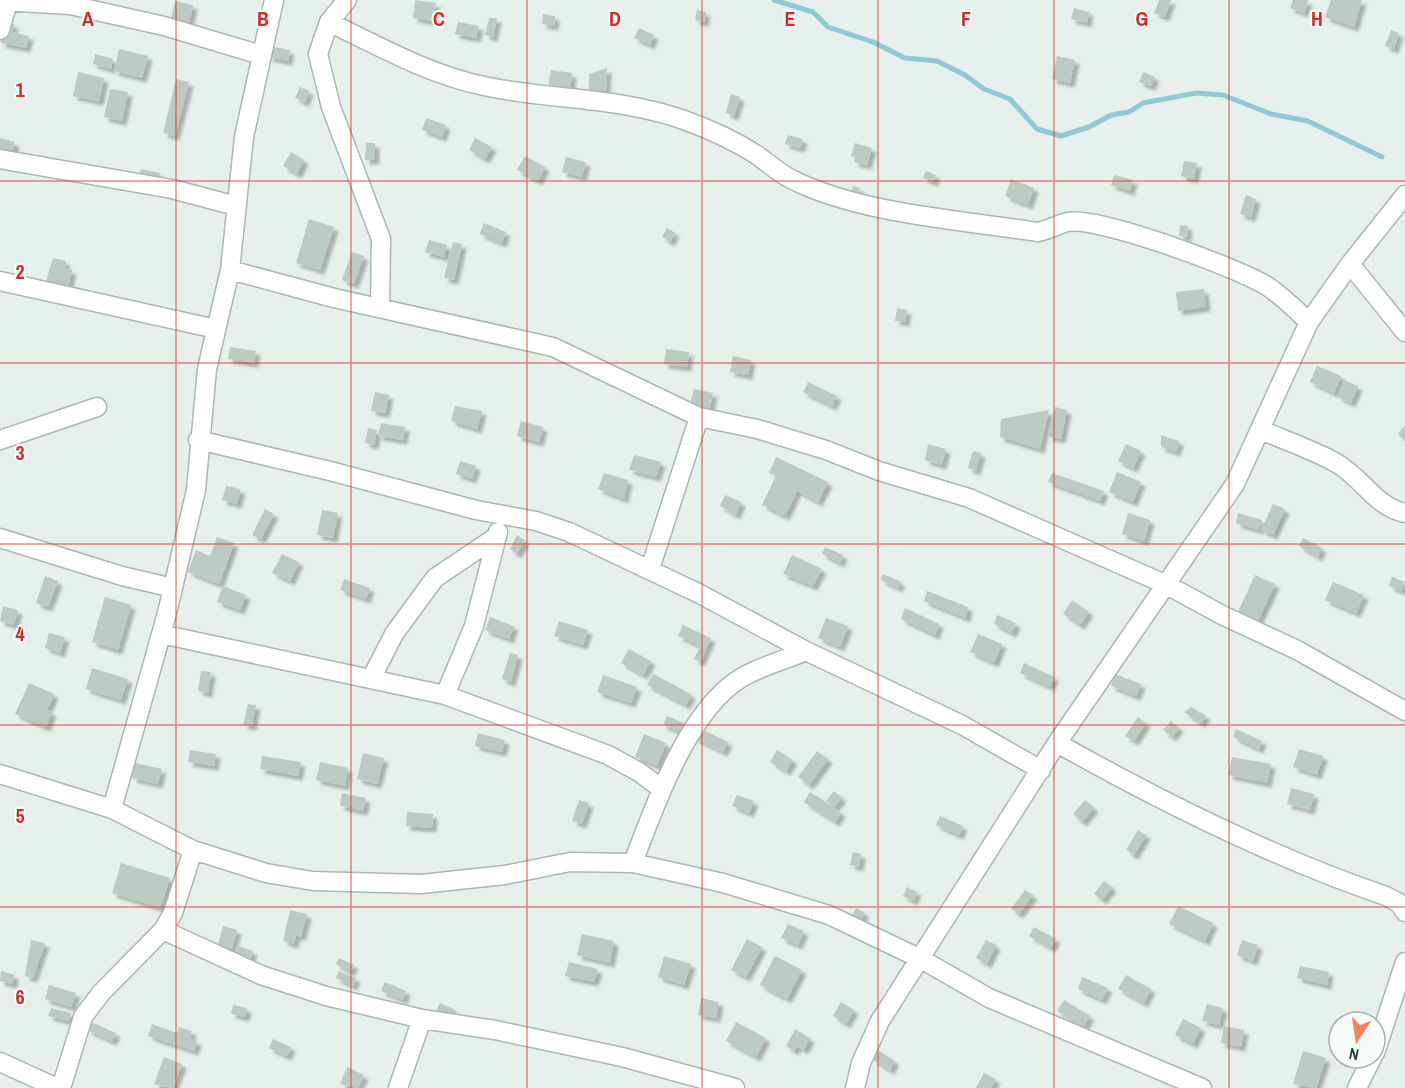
<svg xmlns="http://www.w3.org/2000/svg" width="1405" height="1088" font-family="'Archivo Narrow',sans-serif">
<defs>
<filter id="shadow"><feDropShadow dx="4.5" dy="4.5" stdDeviation="1.5" flood-color="#0004"/></filter>
</defs>
<rect width="100%" height="100%" fill="#e6efeb"/>
<g fill="none" stroke-linecap="round" stroke-linejoin="round">
<path stroke="#8ec9d4" stroke-width="5" d="M774 0 813 12 828 27 873 42 905 58 937 61 965 75 984 89 1010 99 1037 129 1061 136 1089 127 1111 115 1129 112 1143 103 1196 93 1223 95 1271 114 1308 121 1382 157"/>
</g>
<path fill="#bbcac4" filter="url(#shadow)" d="M415 0 436 3 433 21 413 18Z
M1159 0H1171L1165 17 1154 13Z
M1293 0H1308L1304 13 1290 8Z
M1331 0H1362L1354 27 1325 17Z
M175 1 193 5 189 24 171 19Z
M1074 8 1089 12 1087 23 1071 19Z
M697 10 706 12 704 22 695 20Z
M543 14 555 16 554 26 542 24Z
M489 18H497L493 37 485 35Z
M5 22 14 24 12 32 29 36 26 48 1 43Z
M458 22 479 26 476 38 455 34Z
M639 28 654 35 650 45 634 38Z
M1391 30 1399 33 1394 49 1385 46Z
M271 46 290 50 288 61 268 57Z
M119 49 148 56 142 78 114 71Z
M95 54 113 59 111 69 93 64Z
M1057 56 1075 60 1070 83 1052 79Z
M607 68 606 91H589V74Z
M551 70 572 73 570 92 548 88Z
M78 72 104 78 99 101 73 96Z
M1143 72 1155 77 1151 86 1139 82Z
M176 79 189 82 175 136 163 133Z
M300 87 309 91 305 102 295 98Z
M110 89 128 92 122 121 104 117Z
M731 94 740 97 734 116 726 113Z
M426 118 446 125 442 137 422 130Z
M788 135 803 139 800 148 785 144Z
M0 138 15 142 12 154 0 151Z
M475 138 492 147 485 159 469 150Z
M366 143H375V160H365Z
M855 143 872 148 867 165 854 162 855 157 851 156Z
M291 152 304 160 297 174 283 166Z
M525 156 545 167 538 181 517 170Z
M566 157 586 162 582 177 562 172Z
M1184 161 1197 163 1194 179 1181 176Z
M141 169 160 173 158 181 139 177Z
M926 171 936 175 933 182 923 178Z
M1114 175 1133 180 1130 191 1111 185Z
M1011 179 1034 188 1028 205 1005 196Z
M853 186 860 188 857 198 850 196Z
M1246 195 1256 199 1251 217 1240 214Z
M309 219 334 227 320 270 296 263Z
M484 223 506 232 502 243 480 234Z
M1180 225 1188 226 1187 237 1179 236Z
M667 228 675 233 670 242 662 237Z
M429 240 447 245 444 257 425 252Z
M453 242 462 244 454 280 444 278Z
M352 252 364 256 354 284 342 280Z
M53 258 66 261 65 268 72 270 67 291 45 285Z
M1204 289 1206 307 1178 311 1176 292Z
M897 308 907 310 905 322 895 321Z
M230 347 256 351 254 363 228 359Z
M666 349 689 352 687 367 664 364Z
M733 356 751 360 748 375 730 372Z
M1317 366 1341 376 1334 393 1310 382Z
M1344 380 1358 386 1351 403 1338 397Z
M808 382 837 396 832 406 803 392Z
M694 389 713 393 710 408 690 404Z
M375 392 389 395 385 413 371 411Z
M455 406 482 411 477 429 451 421Z
M1055 407 1067 410 1061 439 1048 436Z
M1049 410 1040 449 1000 437 1001 419Z
M521 421 543 427 539 442 517 436Z
M381 423 405 427 403 440 378 436Z
M1405 425V440L1398 434Z
M368 428 377 430 374 445 365 443Z
M1161 435 1179 441 1176 452 1161 447Z
M928 444 946 449 942 465 925 460Z
M1126 444 1141 451 1133 468 1118 461Z
M973 451 981 453 976 471 968 468Z
M634 455 661 462 656 477 629 470Z
M776 457 828 482 818 502 797 491 785 516 762 505 776 476 769 473Z
M460 461 476 466 472 479 456 474Z
M1117 472 1141 482 1133 502 1109 492Z
M604 473 628 480 624 499 598 489Z
M1052 473 1104 491 1100 501 1048 482Z
M226 486 241 489 237 504 222 500Z
M725 495 741 502 736 515 720 506Z
M1273 504 1285 509 1273 535 1261 530Z
M265 509 274 514 261 539 252 535Z
M322 510 338 513 333 538 317 535Z
M1128 513 1150 520 1144 541 1122 534Z
M1238 513 1262 520 1259 530 1236 523Z
M517 535 525 540 517 554 510 549Z
M217 537 234 543 219 584 188 572 196 550 210 556Z
M1303 538 1322 548 1318 557 1299 546Z
M825 547 843 555 840 563 822 554Z
M282 554 299 562 290 581 272 573Z
M792 555 822 569 813 586 783 574Z
M883 574 901 582 898 588 881 580Z
M1255 575 1275 584 1257 623 1237 614Z
M45 576 58 581 48 607 36 603Z
M1392 577 1405 582 1401 591 1389 586Z
M344 579 370 588 366 599 340 590Z
M1333 582 1364 595 1356 613 1325 600Z
M223 586 246 595 240 610 217 602Z
M927 591 968 607 966 618 924 601Z
M105 597 131 605 118 650 92 642Z
M1072 600 1089 612 1080 625 1063 614Z
M3 606 18 610 14 625 0 621Z
M905 608 939 624 935 635 901 619Z
M997 615 1016 623 1012 633 994 624Z
M490 617 514 626 509 639 485 630Z
M826 618 848 626 840 647 818 638Z
M559 621 588 630 583 645 554 636Z
M683 625 711 638 700 662 694 659 700 646 678 636Z
M49 633 65 637 60 653 45 648Z
M978 634 1002 644 994 663 970 652Z
M629 649 651 661 643 675 621 663Z
M510 653 518 655 511 682 502 679Z
M1024 663 1054 677 1050 687 1020 673Z
M92 668 128 679 121 700 86 689Z
M201 671 211 672 208 693 198 691Z
M653 674 691 694 686 705 647 685Z
M1115 674 1141 684 1136 696 1111 686Z
M603 675 637 687 631 703 597 692Z
M29 683 54 694 47 710 52 712 46 727 15 714Z
M248 704 256 705 252 726 243 725Z
M1191 707 1206 716 1201 723 1184 712Z
M667 716 684 723 680 732 663 725Z
M1138 717 1146 723 1134 741 1125 736Z
M1171 721 1179 728 1172 737 1163 730Z
M699 728 728 742 723 752 694 738Z
M1236 729 1262 741 1259 749 1233 737Z
M478 733 505 740 502 752 475 746Z
M644 734 666 743 657 766 635 757Z
M1299 749 1323 756 1317 775 1293 767Z
M190 750 216 754 214 766 188 762Z
M777 750 793 760 786 771 770 762Z
M817 751 828 759 809 785 798 777Z
M363 753 384 758 377 784 357 779Z
M262 756 301 762 298 776 260 769Z
M1232 757 1271 764 1267 783 1228 775Z
M320 762 348 768 345 786 316 780Z
M135 763 162 769 158 784 132 778Z
M1291 788 1314 794 1310 810 1287 804Z
M834 791 842 798 834 807 841 813 835 822 804 802 810 792 834 807 826 801Z
M342 793 366 798 363 811 340 806Z
M737 795 754 801 749 813 732 806Z
M579 800 589 803 582 824 572 821Z
M1085 800 1094 808 1082 822 1073 814Z
M407 812 433 814 432 828 406 826Z
M940 816 963 826 959 835 936 825Z
M1138 830 1146 835 1134 855 1126 850Z
M853 852 861 854 859 867 850 865Z
M121 863 170 878 160 908 112 893Z
M1104 881 1112 887 1102 900 1094 894Z
M907 887 917 892 913 901 903 896Z
M1025 890 1033 895 1019 914 1011 909Z
M1178 906 1213 923 1205 941 1169 924Z
M856 908 865 913 861 920 852 916Z
M290 910 307 914 301 937 296 935 294 944 283 941Z
M788 924 804 931 798 945 781 938Z
M223 926 237 930 230 955 216 952Z
M1034 927 1056 939 1051 948 1029 936Z
M582 934 614 941 610 963 577 955Z
M747 939 762 947 746 977 731 970Z
M31 940 45 943 33 978 25 976Z
M986 940 996 945 987 964 976 958Z
M1242 940 1258 945 1253 961 1237 955Z
M238 946 253 951 250 960 235 955Z
M664 956 691 964 684 985 658 977Z
M775 956 802 970 787 999 760 985Z
M339 958 354 965 350 972 336 964Z
M569 962 598 969 594 982 565 976Z
M1300 966 1329 972 1327 985 1297 978Z
M1 971 15 975 12 984 0 981Z
M339 971 356 978 353 986 336 978Z
M1126 975 1151 989 1144 1003 1118 989Z
M1082 977 1108 988 1102 1000 1078 989Z
M385 982 406 991 403 1000 381 991Z
M49 985 76 993 71 1007 45 999Z
M701 998 719 1002 716 1018 698 1015Z
M1064 1000 1090 1016 1084 1026 1057 1011Z
M841 1002 854 1010 846 1024 833 1016Z
M440 1003 457 1011 454 1018 436 1011Z
M1207 1004 1223 1008 1219 1025 1202 1021Z
M233 1005 247 1008 245 1017 231 1014Z
M51 1008 71 1013 69 1021 48 1016Z
M1183 1019 1201 1028 1193 1044 1175 1035Z
M91 1022 116 1033 112 1041 87 1030Z
M736 1022 766 1038 756 1057 726 1041Z
M152 1024 177 1033 179 1027 192 1031 190 1039 197 1041 194 1051 148 1036Z
M1224 1026 1244 1030 1241 1047 1221 1043Z
M795 1029 810 1038 804 1050 797 1046 794 1051 786 1046Z
M273 1039 291 1047 287 1056 269 1048Z
M879 1051 895 1061 890 1070 873 1060Z
M1303 1051 1326 1058 1316 1088 1293 1084Z
M164 1057 182 1064 173 1088 154 1084Z
M347 1067 364 1075 358 1088 340 1084Z
M984 1073 996 1079 991 1088H976Z"/>
<g fill="none" stroke-linecap="round" stroke-linejoin="round">
<defs>
<path id="minor" d="M347 0 329 22 318 54 331 107 381 239 380 308
M0 1 70 5 164 26 261 55
M329 22C378 46 430 75 484 86 550 100 620 97 684 120 709 129 735 141 757 155 768 163 779 173 791 179 860 214 961 220 1038 232 1049 230 1058 224 1068 222 1098 216 1238 268 1267 286 1282 296 1296 310 1309 322
M0 30 8 2 14 0
M0 159 172 189 236 206
M1350 264 1405 332
M230 270 334 298 553 347 699 417 757 429 826 450 879 471 969 498 1167 585 1222 615 1297 650 1405 711
M0 281 216 329
M1261 430C1286 441 1314 450 1338 464 1363 479 1376 507 1405 513
M0 440 97 407
M198 440 330 471 476 510 536 521 569 532 698 593 806 651 962 725 1041 770
M0 538 122 576 173 588
M650 569 699 417
M161 634 445 695 608 755 639 772 662 789
M371 679 394 634 435 578 496 537
M445 695 474 626 498 532
M1057 743C1160 801 1274 858 1386 896L1399 903 1405 912
M0 774 112 809 193 850 266 873 313 881 421 884 505 875 570 862 633 863 723 883 829 915 921 959 989 998 1202 1088
M112 809 167 613 196 490 207 369 230 270 244 137 274 0
M633 863C654 807 688 710 741 678 761 666 785 660 806 651
M163 930 261 975 326 996 422 1019 495 1030 622 1057 735 1088
M1375 1053 1405 962
M0 1062 57 1088
M61 1088 83 1017 101 993 163 930 173 913 193 850
M398 1088 422 1019
M855 1088 861 1063 880 1021 1057 743 1235 484 1309 322 1350 264 1405 195
M1357 1088 1372 1058"/>
</defs>
<use href="#minor" stroke="#a8b8b2" stroke-width="21"/>
<use href="#minor" stroke="#fff" stroke-width="18"/>
</g>
<path fill="none" stroke="#d62828" stroke-width="1.5" stroke-opacity="0.55" d="M176 0V1088M351 0V1088M527 0V1088M702 0V1088M878 0V1088M1054 0V1088M1229 0V1088M0 181H1405M0 363H1405M0 544H1405M0 725H1405M0 907H1405"/>
<g font-size="20" text-anchor="middle" font-weight="bold" fill="#d62828" stroke="#f7fbf9" stroke-width="4.5" stroke-linejoin="round" paint-order="stroke">
<text x="88" y="26">A</text>
<text x="263" y="26">B</text>
<text x="439" y="26">C</text>
<text x="615" y="26">D</text>
<text x="790" y="26">E</text>
<text x="966" y="26">F</text>
<text x="1142" y="26">G</text>
<text x="1317" y="26">H</text>
<text x="20" y="97">1</text>
<text x="20" y="279">2</text>
<text x="20" y="460">3</text>
<text x="20" y="641">4</text>
<text x="20" y="823">5</text>
<text x="20" y="1004">6</text>
</g>
<g transform="translate(1357 1040) rotate(192)"><circle r="28" fill="#f7fbf9" stroke="#a3b1ad" stroke-width="1.5"/>
<path d="M0-4.5L10 22L0 15L-10 22Z" fill="#f4845f"/>
<text y="-9" font-size="16" font-weight="bold" text-anchor="middle" fill="#24423a">N</text>
</g>
</svg>
